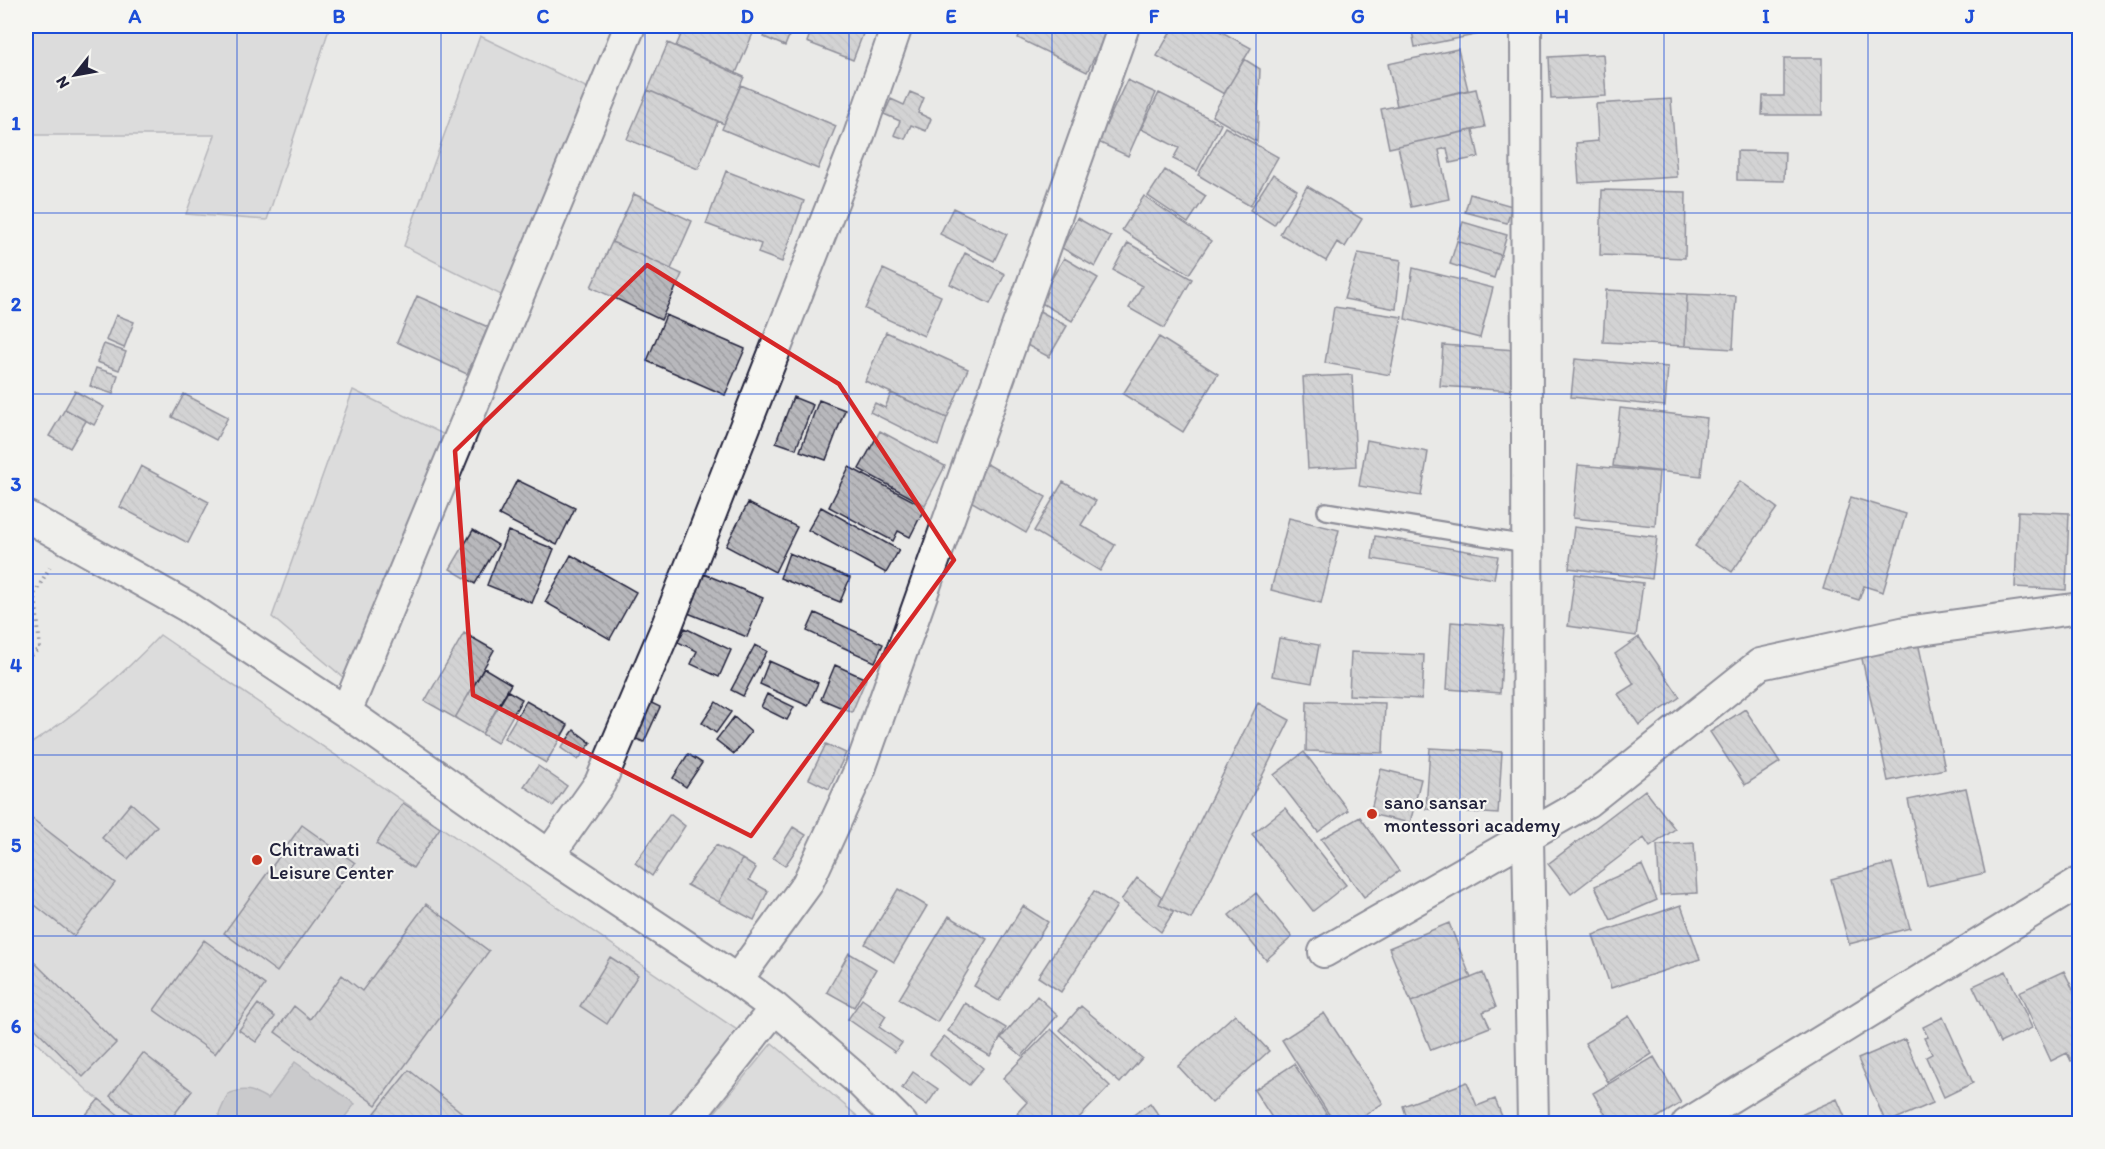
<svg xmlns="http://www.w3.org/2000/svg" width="2105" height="1149" font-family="Itim,sans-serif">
<defs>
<pattern id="building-back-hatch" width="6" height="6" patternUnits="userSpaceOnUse" patternTransform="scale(1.5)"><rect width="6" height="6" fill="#b8b8bc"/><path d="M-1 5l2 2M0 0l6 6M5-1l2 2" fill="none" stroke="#9e9ea2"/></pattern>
</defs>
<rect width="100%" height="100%" fill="#e9e9e7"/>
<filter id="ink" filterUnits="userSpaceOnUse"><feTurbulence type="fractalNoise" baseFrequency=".0167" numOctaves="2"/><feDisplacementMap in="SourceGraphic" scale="12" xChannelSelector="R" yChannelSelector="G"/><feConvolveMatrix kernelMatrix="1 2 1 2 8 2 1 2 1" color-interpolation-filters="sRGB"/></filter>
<g filter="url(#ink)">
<path fill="#ccccce" stroke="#777784" stroke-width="1.5" d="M26 26H330L267 220 186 214 215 135H26Z
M480 36 590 89 503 296 404 246Z
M353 390 445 435 344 678 272 617Z
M160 635 740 1032 667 1123H129L88 1091 30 1036 26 1030V747C75 715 120 678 160 635Z
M772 1043 856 1115 862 1123H706Z"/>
<path fill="#a5a5ac" stroke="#71717f" stroke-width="1.5" d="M295 1062 355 1104 340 1123H220L219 1114 228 1094C245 1087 253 1090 268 1099Z"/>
<path fill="url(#building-back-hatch)" stroke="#22223b" stroke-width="1.5" d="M685 26H742L754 31 736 73 676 46Z
M769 26H793L785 46 764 37Z
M813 26H866L853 60 807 42Z
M1024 26H1110L1087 72 1018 38Z
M1174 26H1211L1251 48 1224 94 1157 56Z
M1411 26H1484L1485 33 1415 47Z
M668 43 744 77 724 124 648 90Z
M1458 49 1468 90 1397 106 1388 64Z
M1603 54 1606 96 1551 99 1549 57Z
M1784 58H1822V115H1762L1763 96H1784Z
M1244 59 1260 69 1257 142 1212 116Z
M1127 80 1156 93 1128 156 1098 142Z
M741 85 836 126 818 169 722 129Z
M1476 89 1485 127 1389 148 1381 109Z
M648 90 718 121 698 169 627 139Z
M910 92 924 98 918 113 931 119 926 131 911 125 905 139 894 135 900 121 884 114 891 99 904 105Z
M1159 93 1221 124 1197 171 1173 159 1179 148 1141 129Z
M1671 99 1677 177 1579 183 1576 143 1598 141 1596 104Z
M1225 127 1278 157 1250 206 1198 175Z
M1473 130 1479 157 1450 163 1447 148 1439 150 1449 199 1411 207 1398 146Z
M1737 151 1785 152 1784 181 1737 180Z
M1165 170 1206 196 1188 223 1148 196Z
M726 171 804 201 782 262 758 253 761 244 706 224Z
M1273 174 1297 190 1274 225 1250 210Z
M1307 186 1362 219 1345 247 1337 242 1326 261 1280 234Z
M1602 190 1686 192 1685 258 1600 255Z
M634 194 692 221 671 269 612 242Z
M1470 194 1512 206 1507 223 1465 212Z
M1144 196 1211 241 1189 274 1122 230Z
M953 208 1007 234 994 261 940 234Z
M1077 218 1111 237 1095 267 1062 248Z
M1463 222 1507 235 1501 255 1457 241Z
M1457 241 1501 255 1494 278 1450 264Z
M612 242 682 274 661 320 591 287Z
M1128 243 1192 279 1164 328 1129 308 1142 286 1113 270Z
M965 253 1005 274 990 304 950 284Z
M1358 253 1401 260 1396 309 1344 299Z
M1064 258 1098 278 1072 321 1038 301Z
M1413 268 1493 288 1480 338 1405 319Z
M883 269 941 296 924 336 865 309Z
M1606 290 1687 294 1685 346 1603 342Z
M1687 294 1736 296 1733 349 1685 346Z
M417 296 488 327 467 374 397 342Z
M1334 307 1402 317 1390 375 1325 363Z
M1038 310 1067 326 1049 357 1021 342Z
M116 315 134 322 124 348 106 340Z
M666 315 745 349 725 395 647 361Z
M886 332 968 369 947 418 865 381Z
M1159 337 1218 374 1183 432 1123 394Z
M104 344 126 352 119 370 97 362Z
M1443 345 1516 350 1513 391 1440 386Z
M1575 359 1668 367 1665 406 1571 397Z
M96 368 118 375 113 394 90 386Z
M1352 375 1356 466 1308 469 1303 377Z
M75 391 104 407 94 425 65 409Z
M891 393 947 418 938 446 870 412 875 403 885 408Z
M184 394 228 417 216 440 172 417Z
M793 397 813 405 796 449 776 442Z
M819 400 845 410 826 460 800 451Z
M1620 408 1707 418 1701 476 1613 466Z
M65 409 86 421 70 448 49 436Z
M880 431 945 466 925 505 859 469Z
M1367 440 1428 452 1421 496 1359 486Z
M987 464 1046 497 1026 533 967 499Z
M1578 465 1659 472 1655 526 1573 518Z
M141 466 209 502 188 543 120 507Z
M849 467 925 507 910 537 898 531 893 541 829 507Z
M517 480 575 508 557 545 499 515Z
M1740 481 1777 508 1732 572 1695 546Z
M1063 482 1096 501 1081 525 1115 545 1100 571 1034 531Z
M1851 497 1906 514 1883 592 1864 586 1859 600 1823 589Z
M748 503 797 527 775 572 726 546Z
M821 507 899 550 886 573 808 530Z
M2018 511 2069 513 2066 590 2015 587Z
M1289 518 1339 530 1321 603 1271 590Z
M1574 527 1657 537 1652 579 1569 568Z
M473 530 498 545 475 584 450 569Z
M508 531 554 549 532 603 487 585Z
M1375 536 1498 556 1494 579 1372 559Z
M789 553 850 578 840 602 780 578Z
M571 555 636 592 610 639 545 602Z
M704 574 763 598 747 637 688 613Z
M1575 574 1643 583 1636 636 1568 626Z
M815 613 883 644 875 662 807 631Z
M1451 622 1504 626 1500 693 1447 689Z
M685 628 731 650 719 677 691 664 697 651 678 642Z
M464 633 494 650 455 718 425 701Z
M1639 637 1680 697 1639 725 1618 694 1634 684 1615 654Z
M1279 638 1319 645 1312 683 1272 676Z
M1918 642 1945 769 1888 781 1861 654Z
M755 645 767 651 743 696 731 690Z
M1351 652 1424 655 1422 699 1349 695Z
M769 661 818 683 808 706 760 684Z
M835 665 866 679 852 712 821 699Z
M484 668 511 684 482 734 455 718Z
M508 691 522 699 497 743 482 734Z
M767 694 794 707 787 720 761 707Z
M643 699 660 707 644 742 626 735Z
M526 701 568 725 546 763 504 738Z
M1307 701 1385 703 1383 753 1306 751Z
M716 702 731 712 716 733 702 723Z
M1258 703 1290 720 1191 919 1159 904Z
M1745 709 1780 762 1745 785 1710 732Z
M734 717 751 732 734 754 716 740Z
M574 730 591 743 578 760 561 748Z
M826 744 846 753 829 789 809 779Z
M1430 748 1502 752 1498 814 1426 809Z
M1304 752 1348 810 1318 832 1274 775Z
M688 754 702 763 686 787 673 778Z
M538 766 567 786 553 806 524 786Z
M1381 769 1421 779 1410 823 1370 814Z
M1966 788 1985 873 1927 886 1908 800Z
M1645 790 1675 829 1650 847 1644 838 1571 894 1548 864Z
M131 803 157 826 128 859 102 838Z
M403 803 440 828 413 868 376 844Z
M1285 808 1346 885 1313 911 1252 834Z
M26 814 115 883 74 936 26 898Z
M670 814 685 826 652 876 635 863Z
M1360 817 1399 871 1364 897 1321 839Z
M302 825 355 863 277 972 224 933Z
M793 827 806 835 785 866 773 858Z
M1694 843 1697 893 1660 895 1657 845Z
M716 845 742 859 719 902 687 885Z
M742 859 756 868 749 880 768 891 754 920 719 902Z
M1892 863 1910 928 1849 944 1831 879Z
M1642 865 1657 900 1611 920 1595 886Z
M1137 878 1162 897 1159 904 1174 911 1161 932 1121 900Z
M898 889 927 906 894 962 865 944Z
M1094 891 1117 906 1061 992 1038 977Z
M1256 893 1292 937 1266 960 1229 915Z
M426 904 489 951 376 1105 275 1032 294 1006 310 1019 342 975 362 991Z
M1681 905 1700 959 1611 988 1593 935Z
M1023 906 1048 922 999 1001 974 986Z
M949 916 987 939 937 1022 899 999Z
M1449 923 1471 978 1411 1002 1389 948Z
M204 940 265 985 215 1054 154 1010Z
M849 953 876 969 854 1007 827 992Z
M26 954 116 1043 83 1077 26 1019Z
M610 957 638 975 607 1024 580 1006Z
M2006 971 2032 1028 2000 1043 1973 986Z
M2064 971 2080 1004V1057L2071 1061 2067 1053 2051 1061 2019 992Z
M1483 973 1496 1007 1483 1012 1490 1027 1431 1050 1411 1002Z
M1037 996 1058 1015 1022 1056 1001 1038Z
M862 999 886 1016 879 1027 902 1043 895 1052 848 1019Z
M965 1003 1006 1028 990 1056 948 1031Z
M258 1004 275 1017 256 1042 239 1030Z
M1081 1006 1142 1058 1120 1083 1060 1030Z
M1324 1013 1383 1103 1352 1124H1335L1282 1040Z
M1235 1014 1269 1051 1212 1103 1178 1066Z
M1629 1016 1652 1054 1608 1082 1585 1043Z
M1943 1017 1973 1083 1944 1097 1926 1057 1932 1054 1924 1038 1928 1037 1923 1027Z
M1051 1029 1110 1086 1073 1124H1049L1043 1118 1038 1124H1028L1017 1113 1027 1102 1003 1078Z
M944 1036 983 1068 969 1085 930 1054Z
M1905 1039 1933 1103 1886 1123 1858 1059Z
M143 1053 192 1091 167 1124H146L110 1096Z
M1654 1057 1681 1103 1647 1124H1611L1593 1093Z
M1294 1064 1333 1124H1276L1254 1090Z
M409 1070 476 1124H388L375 1113Z
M913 1072 938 1089 927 1105 902 1088Z
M1467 1082 1477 1106 1495 1099 1505 1124H1409L1403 1106Z
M99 1099 119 1116 114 1124H78Z
M1837 1099 1848 1124H1796L1794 1118Z
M1150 1103 1165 1124H1121Z"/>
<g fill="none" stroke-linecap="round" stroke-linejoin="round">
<defs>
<path id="lane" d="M1326 511 1526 544"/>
<path id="street" d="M1526 26 1528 836 1533 1124
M26 516 188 607 346 712 549 855 737 980 775 1008 859 1081 902 1124
M346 712 630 26
M549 855 600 783 666 628 857 141 897 26
M1324 952 1587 802 1760 664 1906 632 2080 608
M737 980 807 884 860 769 1124 26
M683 1124 775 1008
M1687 1124 2080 882"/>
</defs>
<use href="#lane" stroke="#22223b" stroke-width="20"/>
<use href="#street" stroke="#22223b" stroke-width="34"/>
<path stroke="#22223b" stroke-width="4" stroke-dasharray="1.5 4.5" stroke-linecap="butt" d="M26 602 35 593
M26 659 40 648 35 593 50 567"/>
<use href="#lane" stroke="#f6f6f2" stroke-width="15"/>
<use href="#street" stroke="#f6f6f2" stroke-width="30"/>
</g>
</g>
<path d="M0 0H2105V1149H0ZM647 265 839 384 954 560 751 836 473 695 455 451Z" fill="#e9e9e7" fill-opacity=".55" fill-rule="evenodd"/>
<path fill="none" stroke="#d62828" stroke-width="4.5" stroke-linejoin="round" d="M647 265 839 384 954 560 751 836 473 695 455 451Z"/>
<path fill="none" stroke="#1d4ed8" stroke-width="1.5" stroke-opacity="0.55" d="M237 26V1124M441 26V1124M645 26V1124M849 26V1124M1052 26V1124M1256 26V1124M1460 26V1124M1664 26V1124M1868 26V1124M26 213H2080M26 394H2080M26 574H2080M26 755H2080M26 936H2080"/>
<g fill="#c8321e" stroke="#f6f6f2" stroke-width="2">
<circle cx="1372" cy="814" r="6"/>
<circle cx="257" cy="860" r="6"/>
</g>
<g text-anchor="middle" stroke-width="4.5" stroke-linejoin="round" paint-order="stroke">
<g font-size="20" fill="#22223b" stroke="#f6f6f2" text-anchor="start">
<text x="1384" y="809">sano sansar<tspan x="1384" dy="23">montessori academy</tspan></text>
<text x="269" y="856">Chitrawati<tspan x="269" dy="23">Leisure Center</tspan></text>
</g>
</g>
<rect width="2105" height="1149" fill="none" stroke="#f6f6f2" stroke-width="66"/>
<g transform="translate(75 75) rotate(239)" stroke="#f6f6f2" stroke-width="4.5" paint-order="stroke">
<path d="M0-4.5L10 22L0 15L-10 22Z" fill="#22223b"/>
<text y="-9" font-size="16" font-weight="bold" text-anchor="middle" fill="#22223b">N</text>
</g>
<rect x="33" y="33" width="2039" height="1083" fill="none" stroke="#1d4ed8" stroke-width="2"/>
<g font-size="20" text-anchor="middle" font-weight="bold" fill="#1d4ed8">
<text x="135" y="23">A</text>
<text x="339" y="23">B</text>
<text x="543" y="23">C</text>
<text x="747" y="23">D</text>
<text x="951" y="23">E</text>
<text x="1154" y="23">F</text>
<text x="1358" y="23">G</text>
<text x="1562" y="23">H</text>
<text x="1766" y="23">I</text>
<text x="1970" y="23">J</text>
<text x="16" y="130">1</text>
<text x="16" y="311">2</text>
<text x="16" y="491">3</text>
<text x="16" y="672">4</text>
<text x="16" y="852">5</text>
<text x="16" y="1033">6</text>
</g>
</svg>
